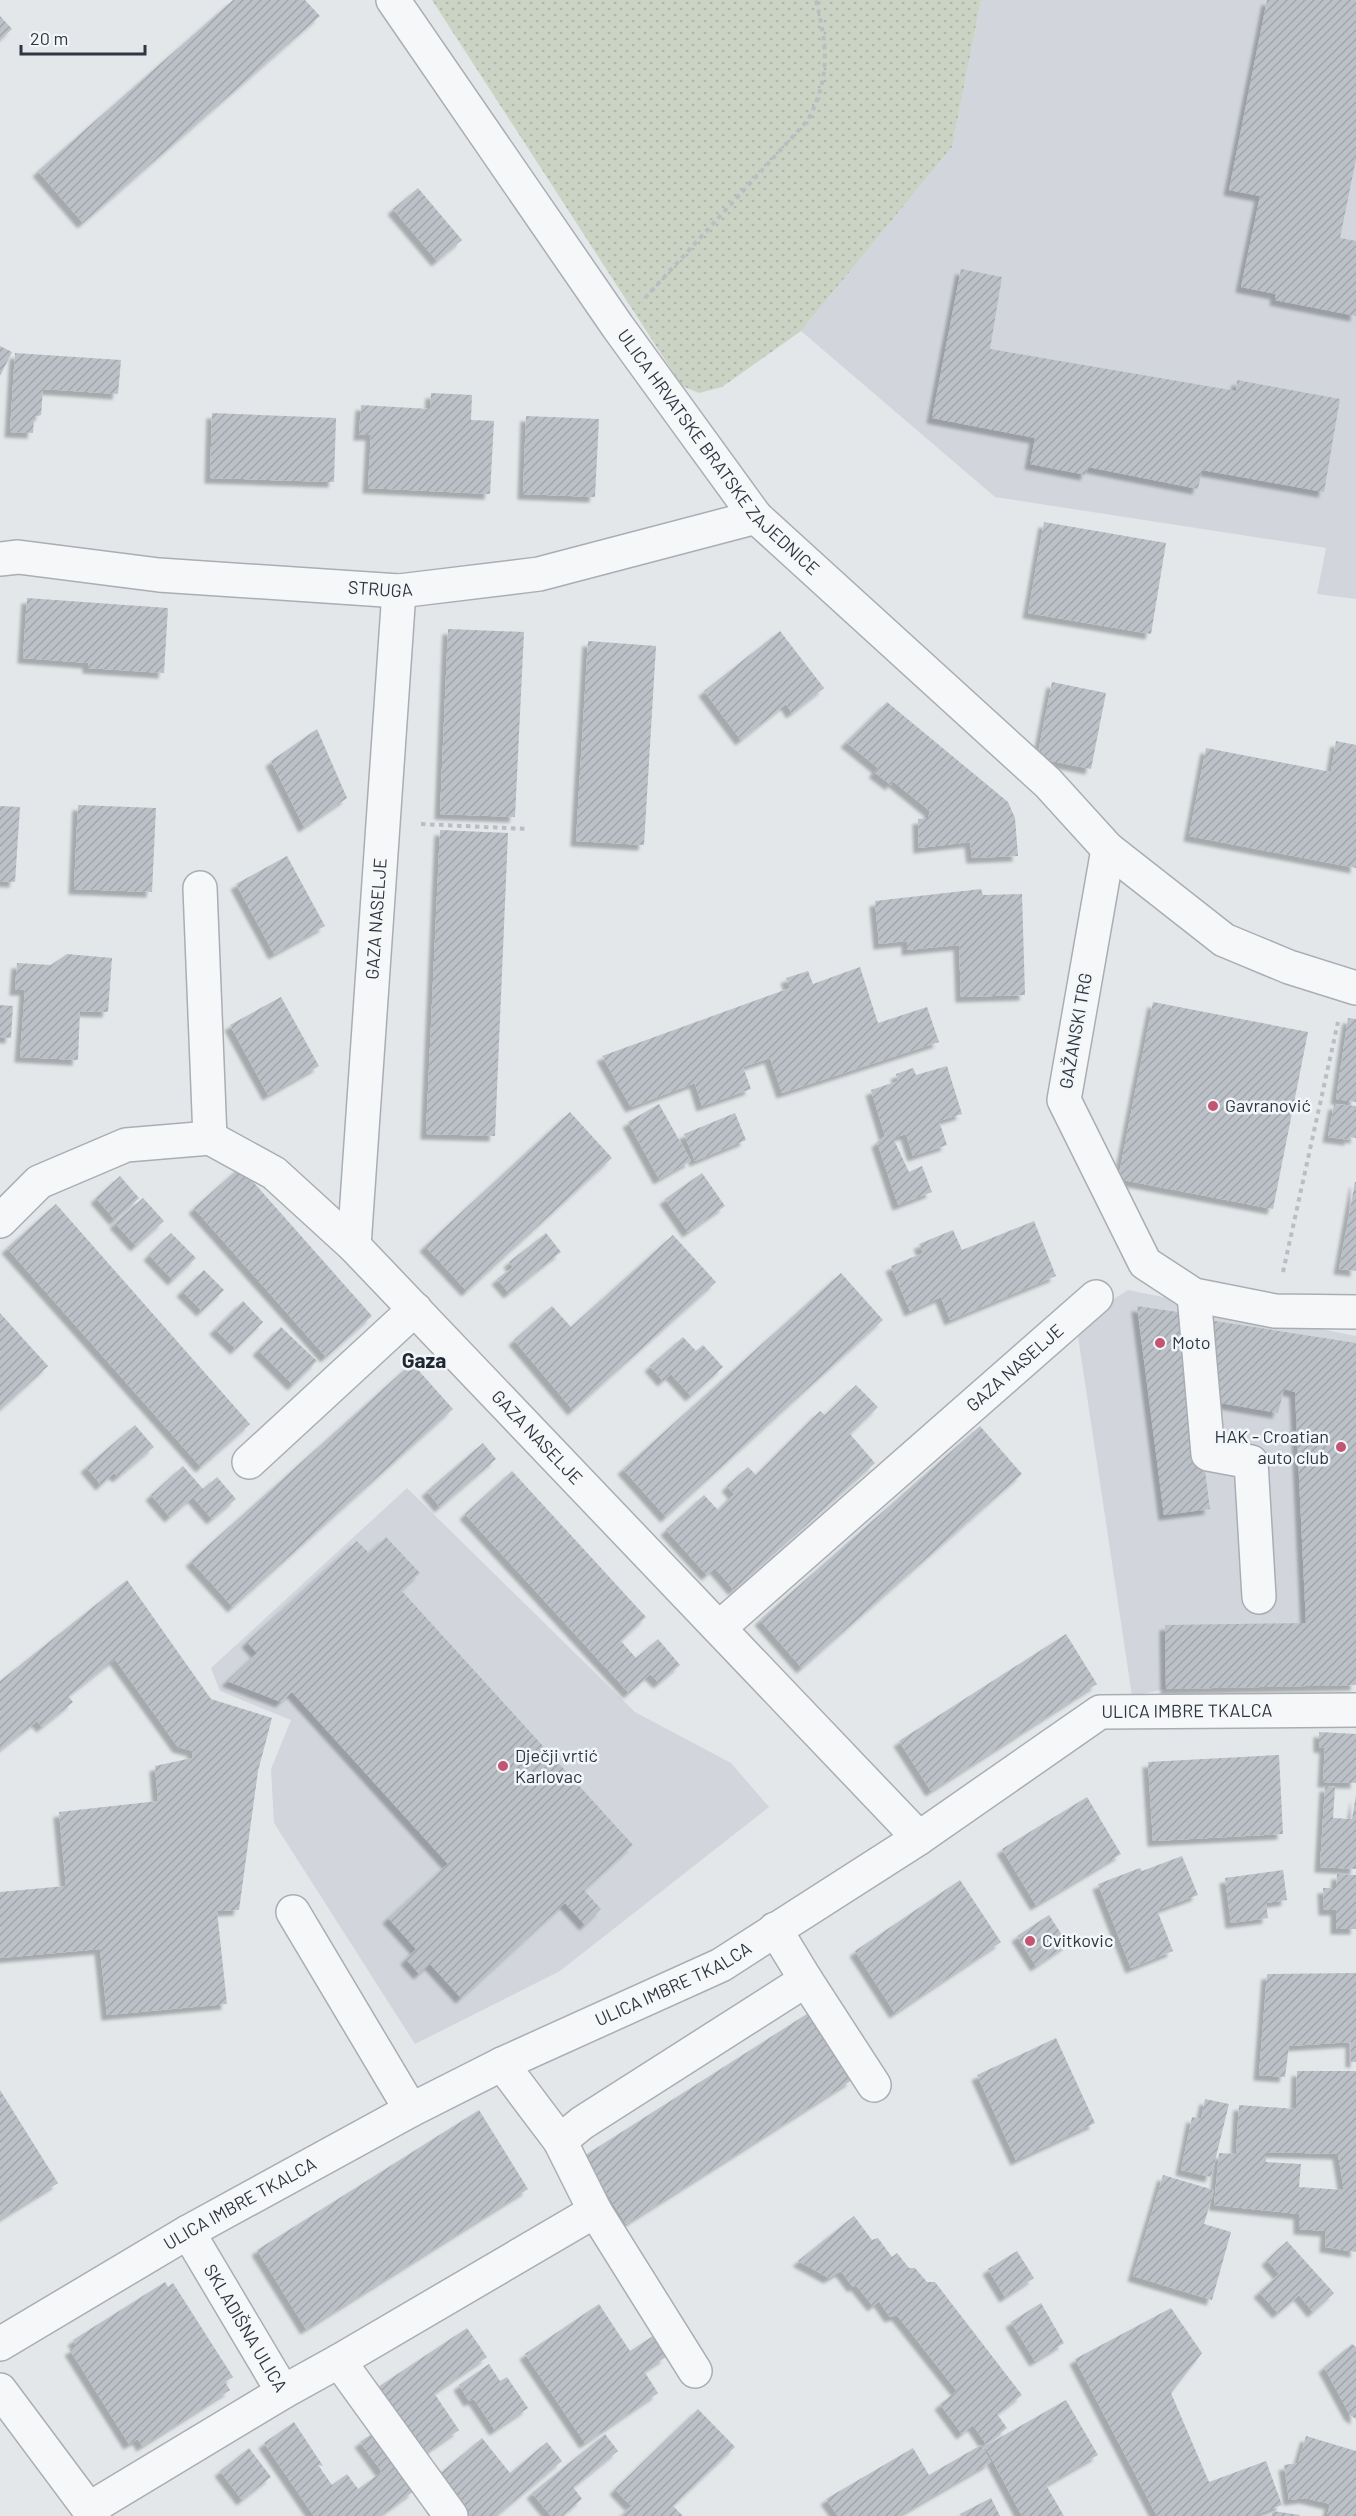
<svg xmlns="http://www.w3.org/2000/svg" width="1356" height="2516" font-family="Barlow,sans-serif">
<defs>
<pattern id="grass-dots" width="8" height="8" patternUnits="userSpaceOnUse" patternTransform="scale(1.5)"><rect width="8" height="8" fill="#cbd3c5"/><path d="M2 2h.1M6 6h.1" fill="none" stroke="#afb6aa" stroke-width="1.8" stroke-linecap="round"/></pattern>
<pattern id="building-hatch" width="6" height="6" patternUnits="userSpaceOnUse" patternTransform="scale(1.5)"><rect width="6" height="6" fill="#bbc1c7"/><path d="M-1 1l2-2M0 6l6-6M5 7l2-2" fill="none" stroke="#a1a6ac"/></pattern>
<filter id="shadow"><feDropShadow dx="-5.5" dy="5.5" stdDeviation="1.5" flood-color="#0004"/></filter>
</defs>
<rect width="100%" height="100%" fill="#e3e7ea"/>
<path fill="#d2d6dc" d="M981 0H1356V599L1317 594 1326 548 995 497 801 331 952 147Z
M1128 1290 1356 1336V1685L1166 1689 1132 1696 1076 1323Z
M407 1488 635 1712 731 1763 769 1807 560 1971 415 2044 274 1823 271 1769 291 1720 220 1691 211 1668Z"/>
<path fill="url(#grass-dots)" d="M432 0H981L952 147 801 331 722 387 699 393 682 386Z"/>
<path fill="url(#building-hatch)" fill-rule="evenodd" filter="url(#shadow)" d="M233 0H305L320 16 83 223 38 171Z
M1267 0H1356V159L1340 238 1356 241V316L1275 300 1276 294 1241 287 1260 196 1229 190Z
M0 16 12 29 0 40Z
M418 188 462 240 437 261 393 209Z
M961 269 1002 277 990 349 1236 391 1237 380 1340 399 1324 492 1202 470 1198 489 1088 467 1086 475 1030 464 1035 438 932 418Z
M0 346 12 352 0 376Z
M15 353 121 360 118 394 43 389 41 415 34 417 33 433 10 432Z
M431 393 472 395 471 420 494 421 490 494 368 488 371 435H359L361 405 430 409Z
M212 413 336 418 334 482 210 478Z
M526 416 599 419 595 497 523 494Z
M1044 522 1166 543 1151 634 1028 613Z
M27 598 168 608 164 673 88 668V663L23 658Z
M448 629 524 632 515 817 440 814Z
M780 631 824 688 792 713 786 704 741 740 704 691Z
M588 641 656 646 644 845 576 841Z
M1052 682 1106 693 1091 769 1037 758Z
M887 702 1008 802 1015 818 1018 856 972 858 970 842 919 848 918 819 928 818 930 811 893 781 891 785 874 772 878 768 846 742Z
M317 729 347 798 304 827 271 761Z
M1336 741 1356 745V868L1189 836 1206 748 1331 772Z
M78 805 156 808 152 892 74 889Z
M0 806 20 807 15 882 0 881Z
M440 830 508 833 495 1136 426 1134Z
M287 856 325 926 274 954 236 884Z
M981 889 983 895 1022 894 1025 995 961 997 959 945 907 950V941L879 944 875 901Z
M67 954 112 958 108 1012 80 1011 78 1060 20 1057 25 990H15L17 963 51 965Z
M860 967 878 1023 927 1007 939 1042 782 1093 770 1058 743 1067 751 1089 702 1106 695 1083 631 1107 602 1056 790 988 786 978 808 971 813 984Z
M281 997 319 1066 268 1095 230 1025Z
M1153 1002 1308 1032 1273 1209 1118 1179Z
M0 1005 13 1006 11 1038 0 1037Z
M1348 1018 1356 1019V1102L1336 1099Z
M947 1066 962 1114 939 1121 947 1145 913 1156 906 1134 893 1138 909 1172 922 1166 932 1192 898 1205 877 1142 885 1136 871 1090 898 1081 896 1074 913 1068 916 1075Z
M659 1104 691 1161 659 1179 628 1122Z
M1334 1104 1356 1106V1138L1350 1137V1140L1328 1137Z
M570 1112 612 1158 467 1291 425 1246Z
M735 1113 746 1140 695 1161 684 1134Z
M240 1167 372 1316 326 1357 194 1208Z
M702 1173 725 1206 688 1232 665 1199Z
M120 1176 139 1198 115 1220 96 1198Z
M1355 1182H1356V1271L1339 1269Z
M143 1198 164 1221 136 1246 115 1223Z
M56 1204 250 1424 201 1467 7 1248Z
M1034 1221 1056 1276 950 1320 941 1297 910 1311 891 1266 923 1253 919 1244 953 1230 962 1250Z
M171 1233 196 1258 173 1280 149 1255Z
M546 1233 561 1252 509 1293 497 1279 513 1267 509 1262Z
M673 1235 716 1282 573 1410 514 1340 552 1306 571 1327Z
M204 1270 224 1290 202 1311 182 1291Z
M841 1273 883 1320 666 1517 623 1469Z
M243 1301 263 1322 236 1349 215 1329Z
M1137 1306 1184 1313 1210 1509 1164 1515Z
M0 1313 48 1366 0 1410Z
M1209 1320 1356 1343V1685L1166 1689 1165 1625 1306 1623 1295 1392 1284 1389 1278 1413 1215 1402Z
M281 1327 317 1361 293 1385 258 1350Z
M683 1337 696 1351 703 1345 723 1367 691 1396 671 1374 663 1381 650 1366Z
M412 1363 453 1409 233 1607 191 1561Z
M856 1385 878 1407 850 1434 875 1463 734 1590 715 1568 707 1575 666 1530 704 1495 718 1510 734 1494 727 1486 748 1467 756 1475 820 1411 825 1415Z
M135 1425 154 1447 118 1477 114 1473 101 1485 86 1467Z
M980 1426 1022 1474 802 1668 760 1620Z
M483 1443 496 1459 440 1507 427 1491Z
M183 1466 203 1489 217 1477 236 1499 212 1519 193 1497 170 1517 151 1495Z
M512 1471 646 1617 621 1641 636 1658 658 1639 680 1665 659 1683 650 1674 629 1693 465 1514Z
M386 1537 420 1573 401 1590 633 1845 584 1890 601 1909 585 1925 565 1903 461 1998 430 1964 419 1974 406 1959 416 1949 388 1918 448 1864 292 1692 281 1702 227 1681 257 1653 247 1642 357 1541 369 1553Z
M127 1580 211 1699 272 1718 258 1771 239 1910 217 1911 227 2004 107 2015 100 1949 0 1958V1892L66 1886 59 1812 158 1801 155 1766 192 1758 193 1751 178 1747 115 1659 68 1696 73 1702 42 1727 37 1721 0 1750V1681Z
M1066 1634 1097 1684 931 1791 899 1741Z
M1319 1732 1356 1734V1783L1323 1782 1325 1748 1319 1747Z
M1279 1755 1283 1834 1153 1841 1148 1762Z
M1325 1786 1335 1787 1333 1818 1352 1819 1356 1795V1869L1320 1867Z
M1087 1797 1121 1854 1036 1905 1002 1849Z
M1182 1856 1198 1895 1157 1910 1173 1951 1131 1968 1098 1884 1140 1868 1142 1871Z
M1283 1870 1287 1900 1266 1903 1268 1918 1231 1923 1225 1878Z
M1337 1874 1356 1875V1929H1336V1910H1324L1323 1888H1336Z
M960 1880 1001 1942 895 2013 855 1951Z
M1049 1915 1068 1944 1036 1966 1017 1936Z
M1356 1973V2062H1351V2042L1289 2046 1285 2077 1259 2075 1267 1974Z
M810 2012 852 2080 626 2224 584 2156Z
M1056 2038 1095 2123 1016 2160 977 2075Z
M1297 2071H1356V2252L1325 2247 1326 2231 1299 2229V2214L1214 2205 1219 2153 1236 2154 1239 2105 1296 2109ZM1266 2152 1338 2154 1344 2190 1299 2187 1301 2164 1266 2162Z
M0 2090 58 2183 0 2219Z
M1205 2099 1229 2104 1211 2177 1181 2170 1192 2117 1201 2119Z
M479 2110 528 2189 306 2329 257 2250Z
M1163 2175 1214 2190 1204 2224 1231 2232 1212 2300 1133 2276Z
M854 2216 872 2240 878 2238 892 2257 897 2253 909 2268H915L927 2282H935L1022 2395 997 2414 1007 2428 986 2444 973 2425 962 2434 940 2404 957 2391 897 2315 890 2317 879 2301 873 2306 856 2285 853 2287 841 2271 829 2278 798 2261Z
M1287 2241 1334 2293 1313 2312 1299 2295 1278 2313 1259 2292 1279 2274 1267 2260Z
M1017 2251 1034 2278 1005 2297 988 2269Z
M165 2282 168 2287 173 2283 233 2377 225 2382 230 2390 142 2446 138 2439 129 2444 70 2350 77 2346 73 2340Z
M1041 2303 1064 2343 1035 2361 1011 2322Z
M599 2304 630 2351 653 2336 666 2357 644 2371 658 2393 585 2443 525 2354Z
M1171 2308 1202 2353 1171 2393 1209 2482 1266 2461 1282 2505 1252 2516H1157L1075 2359Z
M467 2328 487 2357 434 2393 459 2430 421 2456 375 2389Z
M1352 2344 1356 2347V2419L1350 2415 1324 2367Z
M489 2364 500 2381 507 2377 528 2408 495 2430 474 2399 469 2401 459 2385Z
M1066 2400 1098 2455 1046 2485 1064 2516H1022L985 2446Z
M698 2409 735 2447 673 2506 683 2516H621L635 2502 630 2505 615 2489Z
M294 2422 323 2466 318 2465 332 2485 347 2474 358 2489 382 2472 360 2442 373 2433 414 2491 380 2516H314L264 2443Z
M605 2434 618 2451 573 2487 582 2499 562 2516H551L532 2493Z
M1306 2436 1356 2451V2516H1327L1330 2504 1305 2498 1289 2500 1284 2465 1298 2463Z
M482 2438 510 2473 547 2442 562 2461 496 2516H470L437 2476Z
M981 2445 991 2462 898 2516H838L826 2499 913 2448 929 2475Z
M249 2448 271 2477 242 2500 220 2471Z
M991 2498 1000 2516H961L960 2514Z
M1273 2511 1300 2515 1299 2516H1271Z"/>
<g fill="none" stroke-linecap="round" stroke-linejoin="round">
<defs>
<g id="minor">
<path id="s1" d="M393 0 618 327 756 517 1048 783 1108 849 1224 940 1289 967 1356 988"/>
<path id="s2" d="M0 559 18 557 159 575 399 591 539 574 756 517"/>
<path d="M1108 849 1064 1100 1145 1263 1194 1295 1275 1311 1356 1312"/>
<path d="M200 888 210 1138"/>
<path id="s3" d="M0 1221 39 1182 126 1145 210 1138 274 1173 354 1246 919 1838"/>
<path id="s4" d="M354 1246 399 591"/>
<path d="M1194 1295 1208 1454 1251 1462 1259 1597"/>
<path d="M249 1462 415 1309"/>
<path id="s5" d="M719 1628 1096 1297"/>
<path d="M293 1912 411 2110"/>
<path d="M806 1980 874 2085"/>
<path d="M560 2141 582 2123 806 1980 775 1929"/>
<path d="M595 2211 695 2371"/>
<path id="s6" d="M188 2232 283 2392 339 2361 451 2516"/>
<path id="s7" d="M0 2344 188 2232 411 2110 502 2064 721 1965 919 1838 1100 1712 1356 1710"/>
<path d="M339 2361 595 2211 560 2141 502 2064"/>
<path d="M0 2390 94 2516"/>
<path d="M89 2509 283 2392"/>
</g>
</defs>
<use href="#minor" stroke="#a9aeb4" stroke-width="36"/>
<path stroke="#babdc2" stroke-width="4" stroke-dasharray="4.5 4.5" stroke-linecap="butt" d="M645 298 808 120C831 76 827 47 816 0
M421 824 528 829
M1283 1272 1338 1022"/>
<use href="#minor" stroke="#f6f7f9" stroke-width="33"/>
</g>
<g fill="#c35472" stroke="#f3f6f8" stroke-width="2">
<circle cx="1213" cy="1106" r="6"/>
<circle cx="1160" cy="1343" r="6"/>
<circle cx="1341" cy="1447" r="6"/>
<circle cx="503" cy="1766" r="6"/>
<circle cx="1030" cy="1941" r="6"/>
</g>
<g text-anchor="middle" stroke-width="5" stroke-linejoin="round" paint-order="stroke">
<g font-size="18" fill="#2d3641" stroke="#f3f6f8">
<text dy="6" stroke="none"><textPath href="#s1" startOffset="558">ULICA HRVATSKE BRATSKE ZAJEDNICE</textPath></text>
<text dy="6" stroke="none"><textPath href="#s2" startOffset="382">STRUGA</textPath></text>
<text dy="6" stroke="none"><textPath href="#s4" startOffset="328">GAZA NASELJE</textPath></text>
<text transform="translate(1076 1031) rotate(-80)" y="6">GAŽANSKI TRG</text>
<text dy="6" stroke="none"><textPath href="#s5" startOffset="394">GAZA NASELJE</textPath></text>
<text dy="6" stroke="none"><textPath href="#s3" startOffset="680">GAZA NASELJE</textPath></text>
<text dy="6" stroke="none"><textPath href="#s7" startOffset="1358">ULICA IMBRE TKALCA</textPath></text>
<text dy="6" stroke="none"><textPath href="#s7" startOffset="764">ULICA IMBRE TKALCA</textPath></text>
<text dy="6" stroke="none"><textPath href="#s7" startOffset="278">ULICA IMBRE TKALCA</textPath></text>
<text dy="6" stroke="none"><textPath href="#s6" startOffset="112">SKLADIŠNA ULICA</textPath></text>
</g>
<g font-size="18" fill="#2d3641" stroke="#f3f6f8" text-anchor="start">
<text x="1225" y="1112">Gavranović</text>
<text x="1172" y="1349">Moto</text>
<text x="1329" y="1443" text-anchor="end">HAK - Croatian<tspan x="1329" dy="21">auto club</tspan></text>
<text x="515" y="1762">Dječji vrtić<tspan x="515" dy="21">Karlovac</tspan></text>
<text x="1042" y="1947">Cvitkovic</text>
</g>
<g font-size="21" font-weight="bold" fill="#1f2732" stroke="#f3f6f8">
<text x="424" y="1368">Gaza</text>
</g>
</g>
<path d="M21 45v9h124v-9" fill="none" stroke="#2d3641" stroke-width="3"/>
<text x="30" y="45" font-size="18" fill="#2d3641" stroke="#f3f6f8" stroke-width="4.5" paint-order="stroke">20 m</text>
</svg>
